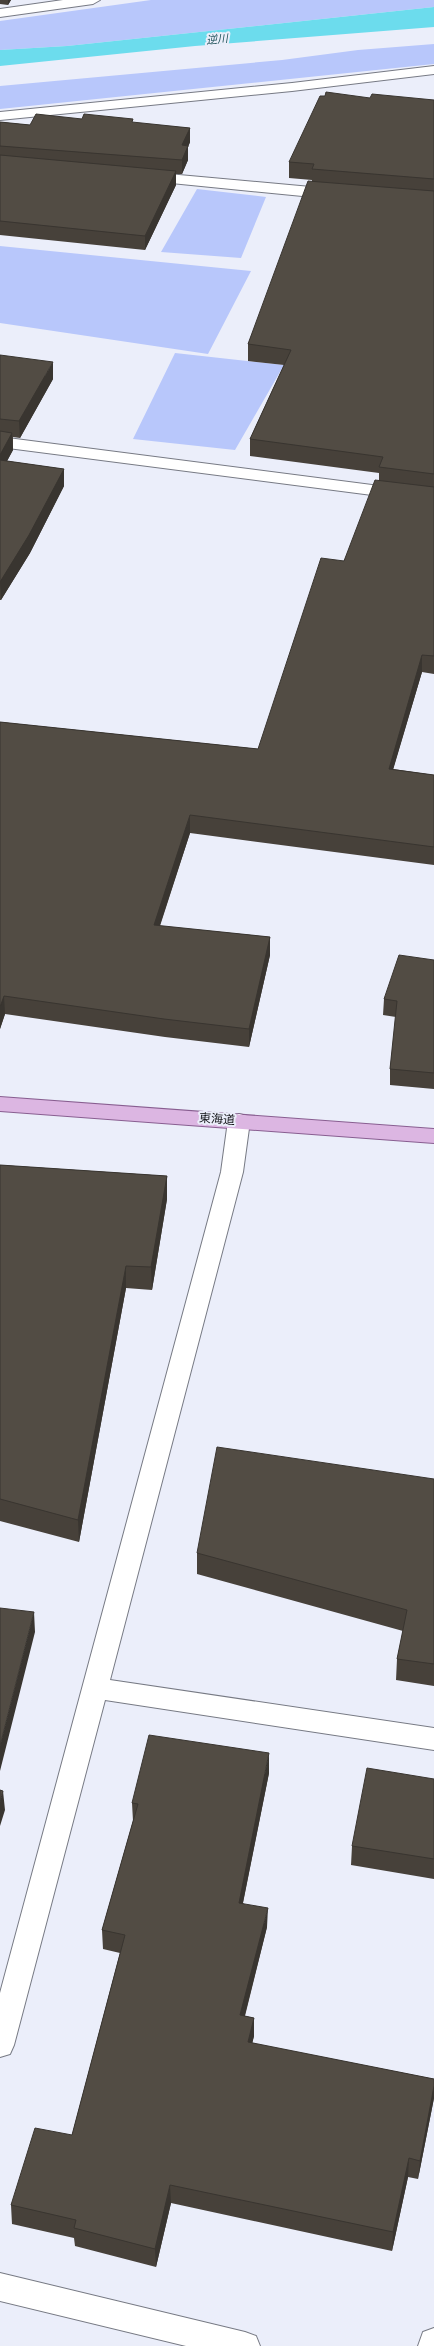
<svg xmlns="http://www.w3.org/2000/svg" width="434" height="2346" font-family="'Fira Sans','Noto Sans JP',sans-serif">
<rect width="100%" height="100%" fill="#ebeefa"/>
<path fill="#b8c7fb" d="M151 0H434V7L67 46 0 50V21Z
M434 44V64L0 109V86L282 60 358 50Z
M197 189 266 197 241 258 161 252Z
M0 246 251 271 208 354 0 323Z
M175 353 284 365 235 450 133 439Z"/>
<path fill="#6cdced" d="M434 7V27L195 46 0 66V50L67 46Z"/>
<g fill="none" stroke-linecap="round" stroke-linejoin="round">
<defs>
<path id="minor" d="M63 0H100L93 4 0 17V9Z
M434 66V74L292 91 0 120V112L292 83Z
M146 172 333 189 341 194 333 199 141 180 138 177 141 174Z
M0 437 434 493V503L0 447Z
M239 1114 247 1116 250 1121 243 1172 110 1680 434 1728V1750L105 1700 14 2045 10 2054 0 2057V1993L221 1172 228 1121 231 1116Z
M0 2273 245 2332 256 2336 260 2346H186L0 2301Z
M434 2328V2346H418L423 2332Z"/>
<path id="major" d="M0 1097 434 1129V1143L0 1111Z"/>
</defs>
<use href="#minor" stroke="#777a84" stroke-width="2"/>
<use href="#major" stroke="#885e90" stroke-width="2"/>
<use href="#minor" fill="#fff" fill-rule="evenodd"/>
<use href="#major" fill="#dcb6e2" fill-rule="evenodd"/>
</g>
<path fill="#47413a" d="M0 0H11L8 5 0 4Z
M370 98 434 100V674L422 672 393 769 434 775V865L190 833 160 926 270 937V955L249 1047 165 1037 5 1014 0 1029V722L258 749 344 561 379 480V473L250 456V439L284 365 248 361V344L312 181V180L289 178V162Z
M82 119 133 123 190 128V142L188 147V160L182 174H176V185L145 250 0 235V122L30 125Z
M0 355 53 379 20 438 13 437V450L7 461 64 469V486L30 553 1 600H0Z
M434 960V1089L390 1085V1069L396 1017 383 1015 384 999Z
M0 1165 167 1176V1199L152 1290 126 1288 79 1542 0 1521Z
M434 1479V1686L396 1680 397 1659 403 1631 197 1574V1553Z
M269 1773 243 1903 267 1927 245 2016 254 2018V2036L252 2043 434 2079V2098L418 2179 408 2177 392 2251 171 2203 156 2267 75 2246 74 2238 12 2224 11 2205 72 2135 120 1953 103 1949 102 1930 133 1821 132 1803Z
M434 1779V1879L351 1865 352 1846Z"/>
<path fill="#393530" d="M8 0H11L8 5Z
M190 128V142L188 147V160L182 174V145Z
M176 171V185L145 250V236Z
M53 362V379L20 438 19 421Z
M12 433 13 450 0 474V455Z
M64 469V486L30 553 1 600 0 582Z
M422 655V672L388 787 389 769Z
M190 815V833L154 943V925Z
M270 937V955L249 1047V1029Z
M4 996 5 1014 0 1029V1007Z
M167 1176V1199L152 1290 151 1267Z
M126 1266V1288L79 1542 78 1520Z
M34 1612 35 1632 0 1771V1746Z
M269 1753V1773L239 1922V1903Z
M3 1791 5 1810 0 1826V1802Z
M268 1908 267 1927 240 2034V2015Z
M254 2018V2036L248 2061V2042Z
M434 2086V2098L418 2179 420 2161Z
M409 2158 408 2177 392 2251 393 2232Z
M170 2185 171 2203 156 2267 155 2249Z"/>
<path fill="#524c44" stroke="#393530" d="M326 92 370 98 372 94 434 100V179L312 169 314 164 289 162 320 96H325Z
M36 114 82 119 84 114 133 119 132 122 190 128 182 145 188 146 182 160 0 146V122L30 125Z
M0 155 176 171 145 236 0 221Z
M308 181 434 191V474L379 467 383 457 250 439 291 350 248 344Z
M0 355 53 362 19 421 0 419Z
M0 431 12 433 0 455Z
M0 460 64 469 29 535 0 582Z
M375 480 434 487V656L422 655 389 769 434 775V847L190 815 154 925 270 937 249 1029 164 1019 4 996 0 1007V722L258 749 321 558 344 561Z
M399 955 434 960V1073L390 1069 397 1001 384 999Z
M0 1165 167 1176 151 1267 126 1266 78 1520 0 1499Z
M217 1447 434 1479V1664L397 1659 407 1610 197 1553Z
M0 1608 34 1612 0 1746Z
M149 1735 269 1753 239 1903 268 1908 240 2015 254 2018 248 2042 434 2079V2086L420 2161 409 2158 393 2232 170 2185 155 2249 74 2228 76 2220 11 2205 35 2128 72 2135 125 1935 102 1930 138 1804 132 1803Z
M367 1768 434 1779V1859L352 1846Z
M0 1790 3 1791 0 1802Z"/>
<g text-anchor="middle" stroke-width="4" stroke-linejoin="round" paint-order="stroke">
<g font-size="11" font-style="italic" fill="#25565e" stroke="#ebeefa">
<text transform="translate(217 39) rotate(-5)" y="4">逆川</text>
</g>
<g font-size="12" fill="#16171b" stroke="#ebeefa">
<text transform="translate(217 1119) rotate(4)" y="4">東海道</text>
</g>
</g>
</svg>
